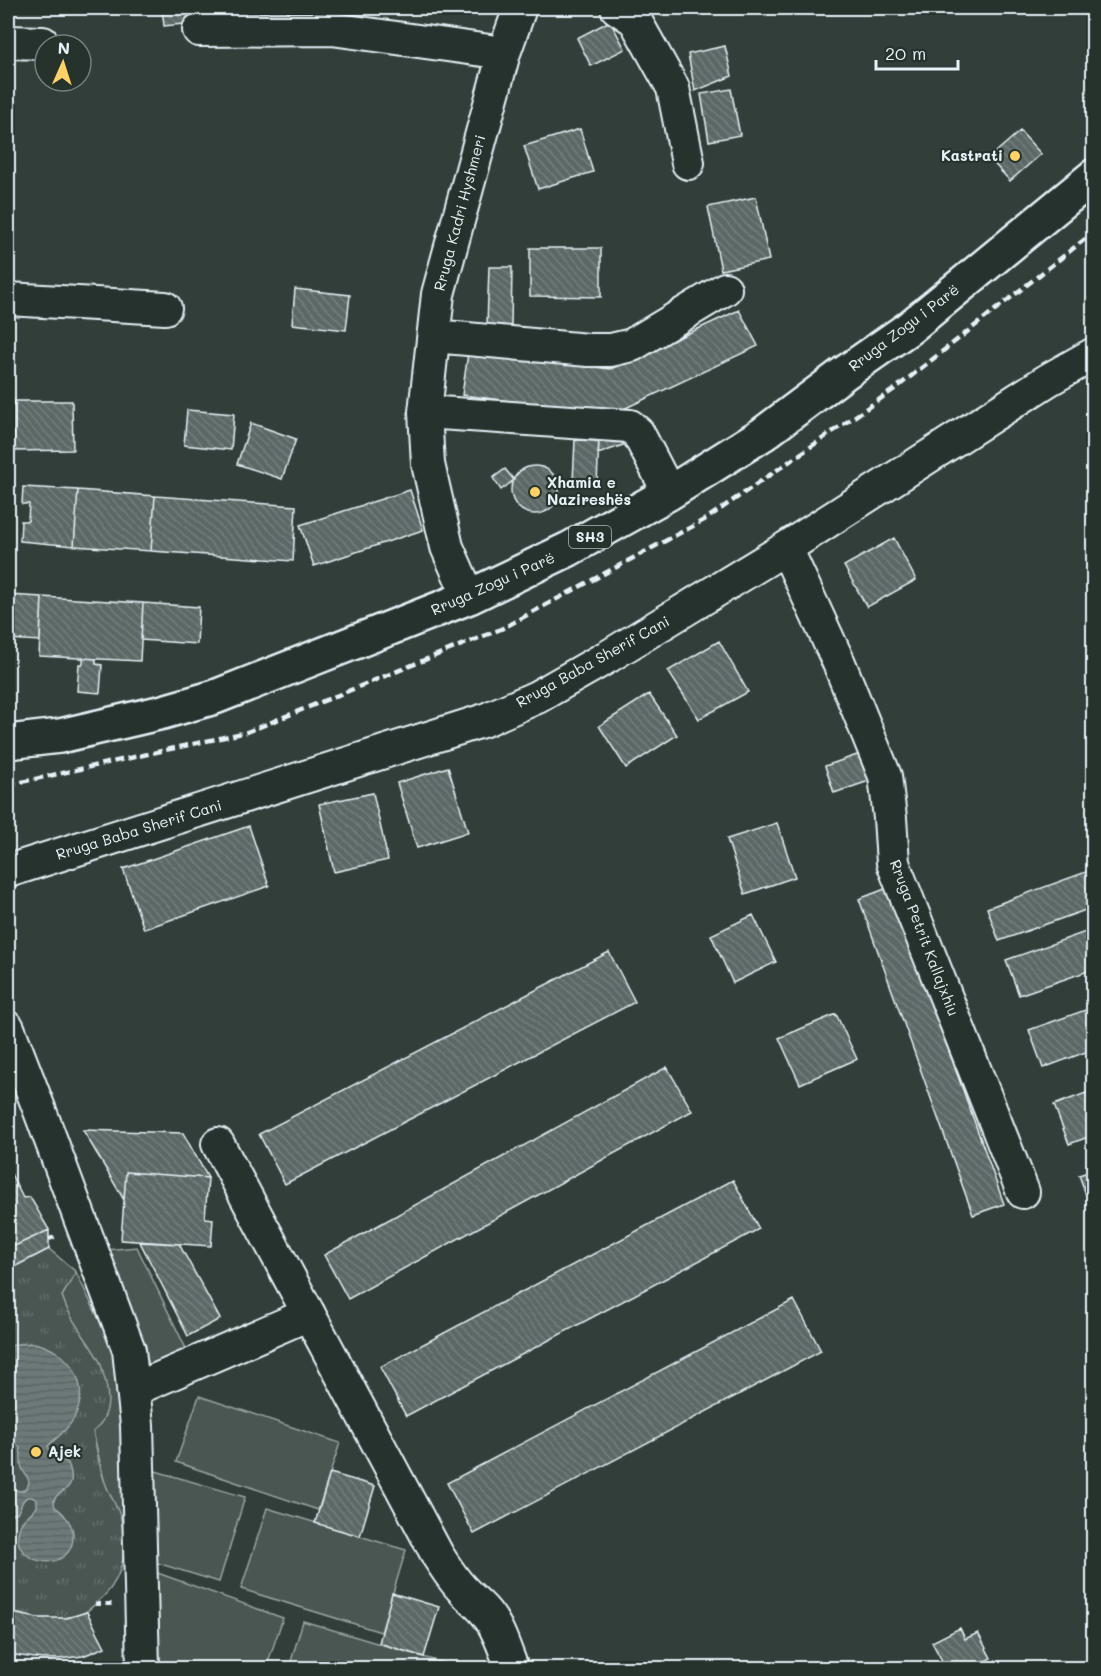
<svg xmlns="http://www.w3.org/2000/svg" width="1101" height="1676" font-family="Mali,sans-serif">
<defs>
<pattern id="park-tufts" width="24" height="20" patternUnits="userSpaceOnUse" patternTransform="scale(1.5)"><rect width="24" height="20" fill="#495651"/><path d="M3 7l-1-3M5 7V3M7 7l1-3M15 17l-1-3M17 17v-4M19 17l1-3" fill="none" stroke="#636f6b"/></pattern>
<pattern id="water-rules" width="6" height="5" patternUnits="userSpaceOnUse" patternTransform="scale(1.5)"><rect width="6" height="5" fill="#6d7978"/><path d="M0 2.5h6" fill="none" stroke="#5b6363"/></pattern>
<pattern id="building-back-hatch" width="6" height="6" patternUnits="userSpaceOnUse" patternTransform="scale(1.5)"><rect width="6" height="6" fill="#5c6865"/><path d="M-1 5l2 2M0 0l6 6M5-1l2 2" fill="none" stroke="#737e7c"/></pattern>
</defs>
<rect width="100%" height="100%" fill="#323e39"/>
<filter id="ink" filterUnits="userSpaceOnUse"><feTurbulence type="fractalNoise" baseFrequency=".0167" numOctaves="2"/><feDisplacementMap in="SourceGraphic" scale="12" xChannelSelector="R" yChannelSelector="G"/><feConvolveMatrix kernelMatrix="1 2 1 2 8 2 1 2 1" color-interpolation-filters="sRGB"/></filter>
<g filter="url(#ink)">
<path fill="#495651" stroke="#98a4a4" stroke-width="1.5" d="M137 1247 189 1355 152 1372 106 1250Z
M76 1272 117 1357 126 1394 124 1536 121 1518 105 1484 93 1431 103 1375 100 1363 67 1311 62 1296Z
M199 1396 340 1443 318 1510 176 1462Z
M152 1470 245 1497 219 1582 154 1562Z
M267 1508 406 1550 381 1632 241 1589Z
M152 1571 283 1618 266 1668H151Z
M303 1621 440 1662 438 1668H289Z"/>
<path fill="url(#park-tufts)" stroke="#98a4a4" stroke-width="1.5" d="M49 1249 76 1272 62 1296C70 1321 88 1339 100 1362 102 1366 102 1371 104 1376 110 1397 111 1416 93 1432 97 1449 99 1469 106 1485 110 1497 118 1507 121 1519 128 1546 124 1576 104 1596 94 1605 87 1614 74 1616 53 1621 26 1620 8 1608V1270Z"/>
<path fill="url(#water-rules)" stroke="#9ea9ab" stroke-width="1.5" d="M34 1343C69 1350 92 1383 74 1418 68 1430 57 1437 48 1446L52 1454 68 1463C82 1498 48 1487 55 1507 63 1512 72 1523 73 1533 76 1579 2 1565 21 1524 24 1517 32 1513 37 1507V1500L32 1497H27C17 1503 25 1514 8 1515V1489C17 1489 25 1496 29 1482 28 1476 24 1474 22 1468 18 1457 27 1444 8 1441V1347L17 1344Z"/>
<path fill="url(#building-back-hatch)" stroke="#e8f1f8" stroke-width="1.5" d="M162 8H332V9L164 26Z
M610 21 625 49 591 66 577 38Z
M725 46 732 76 695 91 688 54Z
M731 89 740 135 709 141 701 94Z
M580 129 593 172 538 189 524 146Z
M1020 131 1041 154 1010 181 989 158Z
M756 197 769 260 721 270 708 207Z
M530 248H601V297L530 296Z
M489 267H512L511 327 487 326Z
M295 289 350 295 346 330 292 324Z
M739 310 758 346 613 414 462 395 468 353 611 369Z
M14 401H72L73 450 14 451Z
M187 410 234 414 231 450 184 445Z
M251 423 296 439 282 479 237 464Z
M617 433 623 445 598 454 599 441Z
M575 440 599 441 597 483 573 481Z
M511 490a24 24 0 1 1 48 0a24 24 0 1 1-48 0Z
M505 469 514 480 501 490 493 478Z
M23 487 78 490 74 546 20 541 21 521H28L29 504H22Z
M78 490 155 496 151 551 74 546Z
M410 490 423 530 314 566 300 525Z
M155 496 296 506 293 561 151 551Z
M894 538 916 580 867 607 844 566Z
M8 595 42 597 40 641 8 639Z
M42 597 143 603 140 661 39 656Z
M143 603 199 607 197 644 141 640Z
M719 641 748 692 699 719 668 671Z
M83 658 96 659V664L102 665 100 693 77 691 79 664H83Z
M649 694 677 735 626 768 599 726Z
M863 753 872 780 834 793 825 766Z
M448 767 468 832 417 848 397 783Z
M373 793 388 860 334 872 319 804Z
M777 823 795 877 745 894 727 839Z
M249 826 269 886 144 929 123 869Z
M1094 869V907L999 941 987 908Z
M890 887 1004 1204 973 1215 859 899Z
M753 915 776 962 733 983 711 935Z
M1094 929V969L1019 995 1006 960Z
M609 952 635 1002 285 1184 259 1134Z
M1094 1007V1049L1043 1068 1029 1030Z
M836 1014 857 1059 800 1084 779 1038Z
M667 1067 692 1111 348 1299 324 1255Z
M1094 1090V1135L1069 1144 1054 1105Z
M83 1130 183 1133 208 1178 126 1172 124 1200Z
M9 1170 23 1198 30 1197 49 1230 8 1249V1171Z
M1094 1170V1214H1093L1079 1175Z
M126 1172 208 1178 205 1218 213 1219 211 1246 121 1240Z
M733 1180 759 1229 406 1416 380 1367Z
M49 1230V1249L8 1270V1249Z
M140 1242 179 1244 220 1319 188 1336Z
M794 1300 821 1351 474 1534 447 1483Z
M330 1473 375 1486 360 1536 315 1523Z
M392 1593 439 1607 424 1657 379 1643Z
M8 1608 17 1614 38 1618H67L87 1612 105 1647 83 1656 58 1659H42L15 1655 11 1667 8 1665Z
M960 1628 965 1639 978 1633 991 1658 972 1668H946L932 1642Z
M440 1662 459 1668H438Z"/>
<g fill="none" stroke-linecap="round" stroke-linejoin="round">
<defs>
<path id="minor" d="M617 8 635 20 673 88 688 163
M199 30 332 29 504 53
M8 42 43 43
M8 299 165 308
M434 336 588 350H611L632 345 725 289
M425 412 630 426 638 433 669 493
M786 548 839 663 885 776 890 818 893 863 1023 1192
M469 597 447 547 428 464 425 412 438 294 504 53 520 8
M8 871 485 720 537 697 609 656 786 548 1048 380 1094 354
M8 1028 40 1111 129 1350 137 1425 143 1668
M218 1144 438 1556C446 1568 453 1580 463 1590 471 1599 482 1606 489 1617 500 1632 505 1651 512 1668
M133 1390 309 1314"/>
<path id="major" d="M8 742 60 736 163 712 215 697 469 597 569 549 669 493 763 434 843 374 909 328 1094 176"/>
</defs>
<use href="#minor" stroke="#e8f1f8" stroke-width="36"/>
<use href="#major" stroke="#e8f1f8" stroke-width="38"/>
<path stroke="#e8f1f8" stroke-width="4" stroke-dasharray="6 4.5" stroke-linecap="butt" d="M49 1239 58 1236
M95 1604H112"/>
<use href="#minor" stroke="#26332d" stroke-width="32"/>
<use href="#major" stroke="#26332d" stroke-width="33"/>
<path stroke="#e8f1f8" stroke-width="4.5" stroke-dasharray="9 4.5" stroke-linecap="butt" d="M8 785 247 732 501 629 706 519 896 388 1094 232"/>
</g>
</g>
<g fill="#ffd166" stroke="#26332d" stroke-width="2">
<circle cx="1015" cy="156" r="6"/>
<circle cx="535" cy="492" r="6"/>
<circle cx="36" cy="1452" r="6"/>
</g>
<g text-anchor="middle" stroke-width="4.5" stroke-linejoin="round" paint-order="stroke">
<rect fill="#26332d" stroke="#aeb8bb" stroke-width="1.5" x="569" y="526" width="42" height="22" rx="4.5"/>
<g font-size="14" font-weight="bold" fill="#e8f1f8">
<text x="590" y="542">SH3</text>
</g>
<g font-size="15" font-weight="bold" fill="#e8f1f8" stroke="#26332d" text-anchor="start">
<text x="1003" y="161" text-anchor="end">Kastrati</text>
<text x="547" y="488">Xhamia e<tspan x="547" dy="17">Nazireshës</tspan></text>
<text x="48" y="1457">Ajek</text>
</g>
<g font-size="15" fill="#e8f1f8" stroke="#26332d">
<text transform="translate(460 213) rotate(-75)" y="5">Rruga Kadri Hyshmeri</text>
<text transform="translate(904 328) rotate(-37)" y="5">Rruga Zogu i Parë</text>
<text transform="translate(493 584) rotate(-24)" y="5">Rruga Zogu i Parë</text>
<text transform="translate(593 662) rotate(-29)" y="5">Rruga Baba Sherif Cani</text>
<text transform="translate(139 830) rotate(-17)" y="5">Rruga Baba Sherif Cani</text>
<text transform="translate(924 938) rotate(69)" y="5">Rruga Petrit Kallajxhiu</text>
</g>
</g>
<rect width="1101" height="1676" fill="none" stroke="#26332d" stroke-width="30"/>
<rect x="15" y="15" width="1071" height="1646" fill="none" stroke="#e8f1f8" stroke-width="2" filter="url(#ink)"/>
<g transform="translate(63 63) rotate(3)"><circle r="28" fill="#26332d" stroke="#747f7e" stroke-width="1.5"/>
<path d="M0-4.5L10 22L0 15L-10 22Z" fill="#ffd166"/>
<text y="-9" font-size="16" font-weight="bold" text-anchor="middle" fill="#e8f1f8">N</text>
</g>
<path d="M876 60v9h82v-9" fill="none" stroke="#e8f1f8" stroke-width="3"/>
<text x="885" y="60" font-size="18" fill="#e8f1f8" stroke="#26332d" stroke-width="4.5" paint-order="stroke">20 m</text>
</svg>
